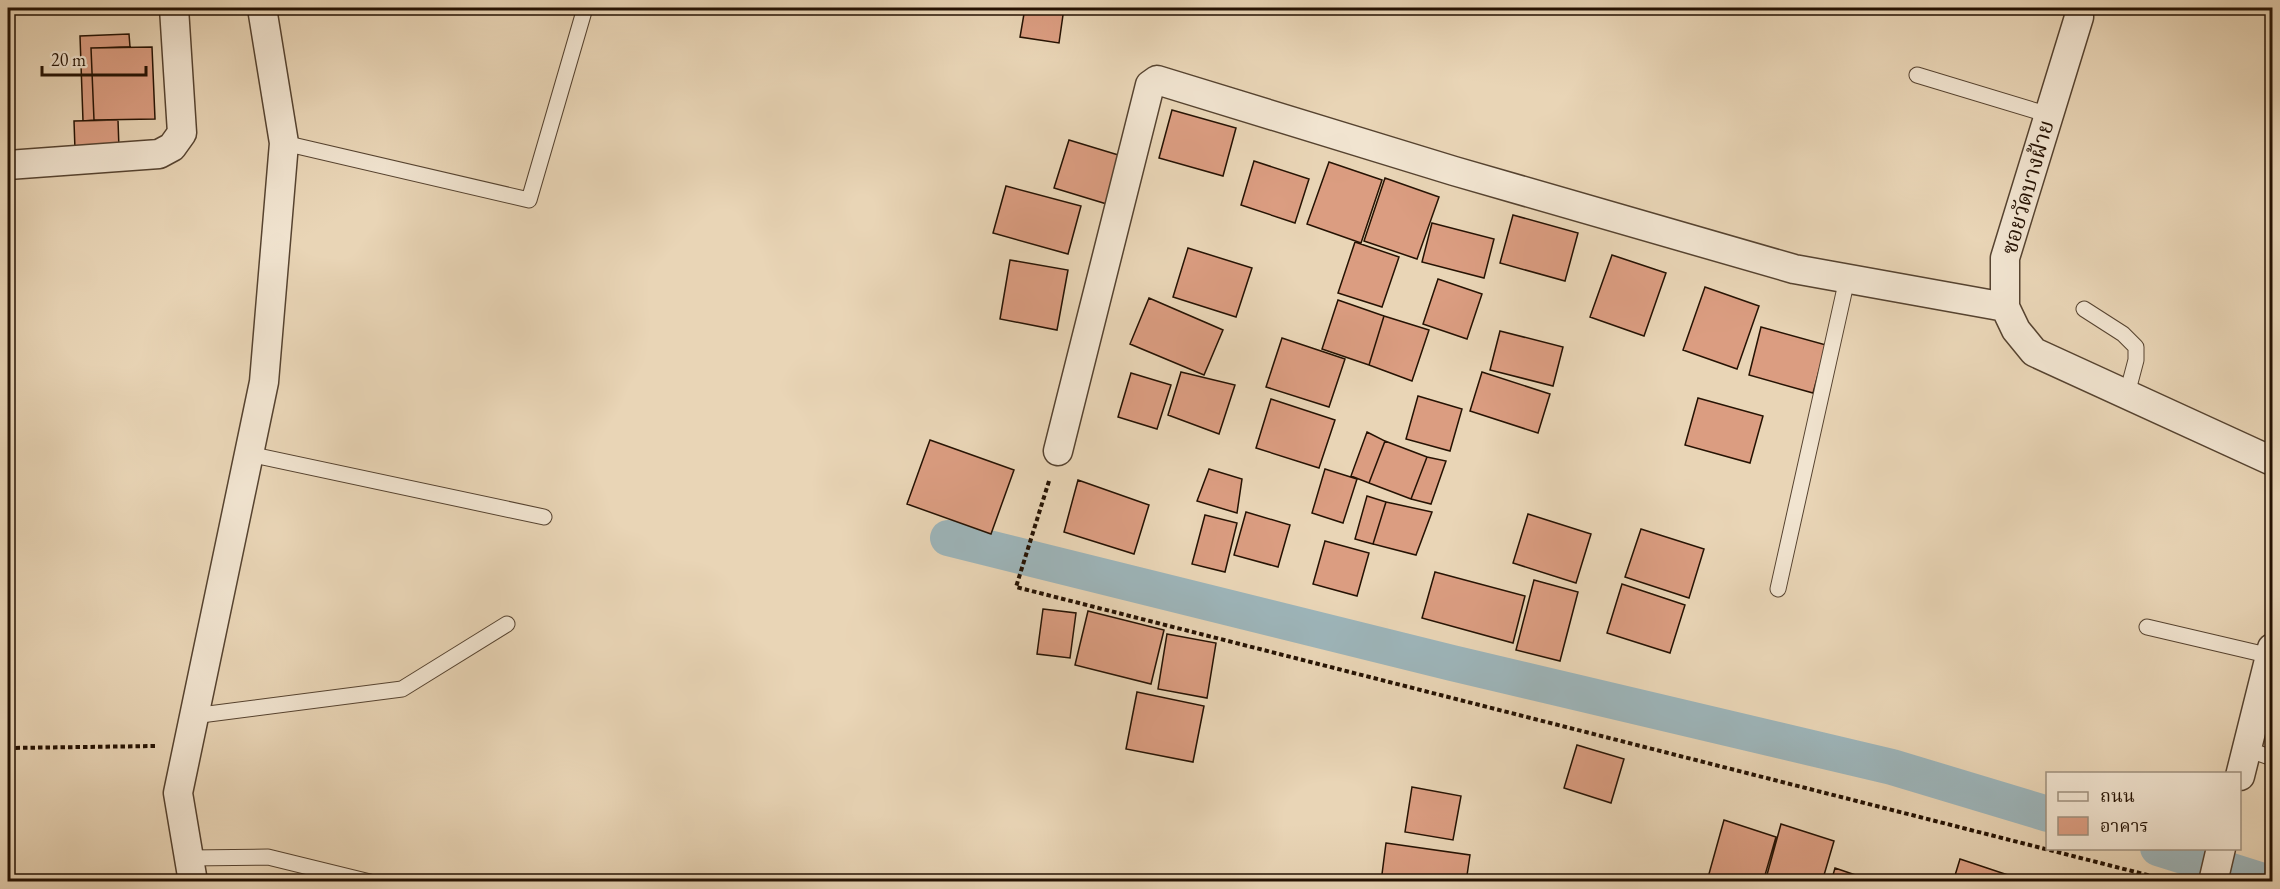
<svg xmlns="http://www.w3.org/2000/svg" width="2280" height="889" font-family="'EB Garamond','Noto Serif Thai',serif">
<rect width="100%" height="100%" fill="#e9d5b6"/>
<filter id="stains"><feTurbulence type="fractalNoise" baseFrequency=".00333" numOctaves="4"/><feColorMatrix values="0 0 0 0 .2 0 0 0 0 .09 0 0 0 0 .02 0 0 0 .5 -.17"/></filter>
<radialGradient id="worn" r=".72"><stop offset=".6" stop-color="#630" stop-opacity="0"/><stop offset="1" stop-color="#630" stop-opacity=".3"/></radialGradient>
<g fill="none" stroke-linecap="round" stroke-linejoin="round">
<path stroke="#9db5ba" stroke-width="36" d="M948 538 1452 663 1892 767 2048 814
M2158 848 2266 882"/>
</g>
<path fill="#db9d81" stroke="#251203" stroke-width="1.5" d="M1025 8H1064L1059 43 1020 37Z
M129 34 130 47 91 48 94 120 83 121 80 36Z
M152 47 155 119 94 120 91 48Z
M1172 110 1236 128 1223 176 1159 158Z
M118 120 119 149 75 150 74 121Z
M1069 140 1125 157 1110 205 1054 188Z
M1254 161 1309 179 1295 223 1241 205Z
M1329 162 1382 180 1361 243 1307 224Z
M1385 178 1439 197 1417 259 1364 241Z
M1006 186 1081 206 1068 254 993 233Z
M1513 215 1578 233 1565 281 1500 263Z
M1432 223 1494 239 1484 278 1422 262Z
M1355 242 1399 257 1382 307 1338 293Z
M1188 248 1252 268 1236 317 1173 297Z
M1612 255 1666 273 1644 336 1590 317Z
M1010 260 1068 270 1057 330 1000 319Z
M1438 279 1482 294 1467 339 1423 324Z
M1705 287 1759 306 1737 369 1683 350Z
M1149 298 1223 330 1204 375 1130 344Z
M1338 300 1384 316 1369 365 1322 349Z
M1384 316 1429 330 1412 381 1369 365Z
M1761 327 1826 345 1813 393 1749 375Z
M1500 331 1563 347 1553 386 1490 370Z
M1282 338 1345 359 1329 407 1266 387Z
M1181 372 1235 385 1219 434 1168 415Z
M1482 372 1550 394 1538 433 1470 411Z
M1131 373 1171 385 1157 429 1118 417Z
M1418 396 1462 409 1450 451 1406 439Z
M1698 398 1763 416 1750 463 1685 445Z
M1271 399 1335 420 1319 468 1256 448Z
M1367 432 1385 441 1369 483 1351 476Z
M930 440 1014 470 991 534 907 504Z
M1385 441 1427 457 1411 499 1369 483Z
M1427 457 1446 461 1431 504 1411 499Z
M1209 469 1242 479 1237 513 1197 501Z
M1325 469 1357 479 1343 523 1312 513Z
M1078 480 1149 505 1134 554 1064 532Z
M1367 496 1386 502 1373 544 1355 539Z
M1386 502 1432 512 1416 555 1373 544Z
M1246 512 1290 525 1278 567 1234 555Z
M1528 514 1591 534 1576 583 1513 563Z
M1205 515 1237 523 1225 572 1192 564Z
M1641 529 1704 549 1689 598 1625 577Z
M1325 541 1369 553 1357 596 1313 584Z
M1435 572 1525 596 1513 643 1422 618Z
M1534 580 1578 592 1560 661 1516 650Z
M1622 584 1685 605 1670 653 1607 633Z
M1043 609 1076 613 1070 658 1037 654Z
M1088 611 1164 630 1151 684 1075 665Z
M1167 634 1216 643 1207 698 1158 689Z
M1137 692 1204 706 1193 762 1126 749Z
M1577 745 1624 759 1611 803 1564 788Z
M1412 787 1461 796 1453 840 1405 832Z
M1724 820 1776 837 1763 882 1707 881Z
M1781 824 1834 841 1822 882H1765Z
M1386 843 1470 855 1466 882H1381Z
M1960 859 2008 875 2006 882H1953Z
M1835 868 1876 882H1831Z"/>
<g fill="none" stroke-linecap="round" stroke-linejoin="round">
<defs>
<path id="service" d="M1917 75 2049 115
M284 143 529 200 585 8
M2084 309 2123 334 2136 347V360L2127 394
M249 454 544 517
M1778 589 1847 279
M2147 627 2271 656
M193 716 402 689 507 624
M2247 749 2272 758
M189 858 268 857 370 882"/>
<path id="minor" d="M2078 8 2079 17 2005 258V307L2016 330 2034 352 2272 461
M8 165 159 154 172 147 182 133 174 8
M1058 451 1150 85 1157 80 1454 171 1794 269 2005 307
M2240 776 2272 648
M193 882 178 793 264 382 284 143 262 8
M2213 882 2221 848"/>
</defs>
<use href="#service" stroke="#564330" stroke-width="17"/>
<use href="#minor" stroke="#564330" stroke-width="31"/>
<path stroke="#251203" stroke-width="4" stroke-dasharray="4.5 3" stroke-linecap="butt" d="M1049 481 1016 587 2175 882
M8 748 156 746"/>
<use href="#service" stroke="#f1e4d0" stroke-width="15"/>
<use href="#minor" stroke="#f1e4d0" stroke-width="28"/>
</g>
<g text-anchor="middle" stroke-width="4.5" stroke-linejoin="round" paint-order="stroke">
<g font-size="22" fill="#251203" stroke="#f1e4d0">
<text transform="translate(2027 187) rotate(-74)" y="8">ซอยวัดบางฝ้าย</text>
</g>
</g>
<rect width="2280" height="889" fill="none" stroke="#e9d5b6" stroke-width="30"/>
<rect x="9" y="9" width="2262" height="871" fill="none" stroke="#251203" stroke-width="3"/>
<rect x="15" y="15" width="2250" height="859" fill="none" stroke="#251203" stroke-width="1.5"/>
<rect x="2046" y="772" width="195" height="78" fill="#f1e4d0" stroke="#9f907e" stroke-width="1.5"/>
<rect x="2058" y="792" width="30" height="9" fill="#f1e4d0" stroke="#9f907e" stroke-width="1.5"/>
<text x="2100" y="802" font-size="18" fill="#251203">ถนน</text>
<rect x="2058" y="817" width="30" height="18" fill="#db9d81" stroke="#9f907e" stroke-width="1.5"/>
<text x="2100" y="832" font-size="18" fill="#251203">อาคาร</text>
<path d="M42 66v9h104v-9" fill="none" stroke="#251203" stroke-width="3"/>
<text x="51" y="66" font-size="18" fill="#251203" stroke="#f1e4d0" stroke-width="4.5" paint-order="stroke">20 m</text>
<rect width="100%" height="100%" filter="url(#stains)"/>
<rect width="100%" height="100%" fill="url(#worn)"/>
</svg>
